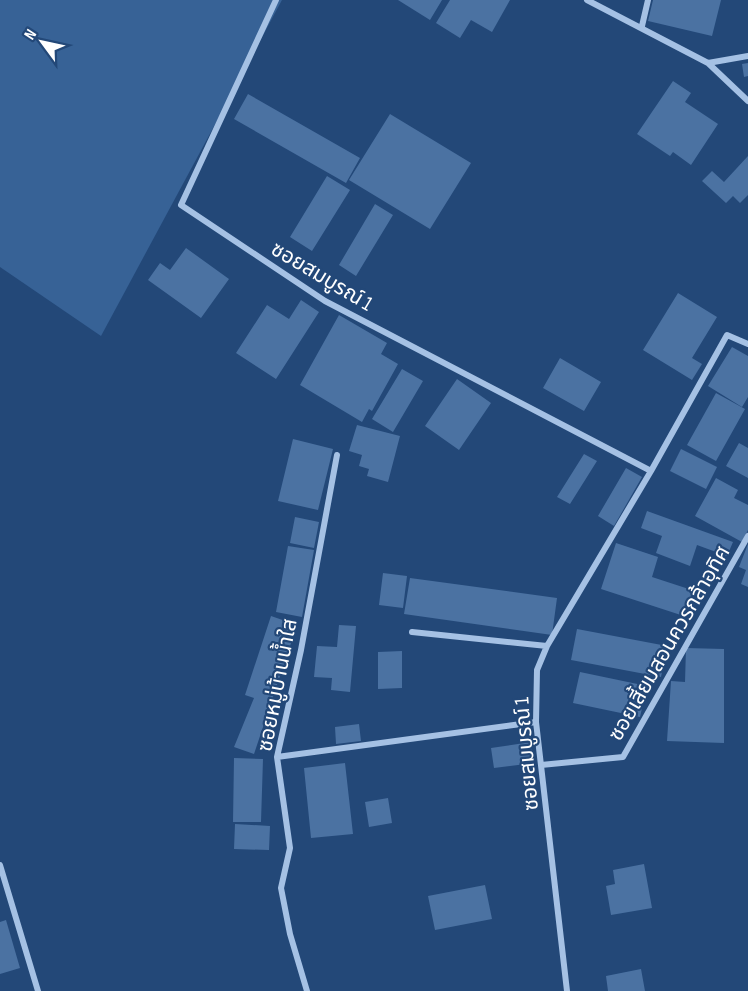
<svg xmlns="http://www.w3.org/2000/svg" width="748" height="991" font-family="'Sofia Sans Condensed','Noto Sans Thai',sans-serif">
<rect width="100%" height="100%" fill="#234878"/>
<path fill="#376296" d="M0 0H282L101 336 0 267Z"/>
<path fill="#4b72a2" d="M398 0H442L430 20Z
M450 0H510L492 32 471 20 460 38 436 23Z
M653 0H721L712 36 648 21Z
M748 63V76L744 77 742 64Z
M673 81 691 93 685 102 718 124 691 165 673 152 670 156 637 134Z
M248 94 360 158 346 183 234 119Z
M390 114 471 163 430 229 349 180Z
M748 156V195L740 203 733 196 726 203 702 181 712 171 724 182Z
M327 176 350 190 312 251 290 237Z
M375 204 393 215 356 276 339 265Z
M186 248 229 279 201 318 148 280 160 263 170 270Z
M678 293 717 317 692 358 702 364 692 380 643 350Z
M301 300 319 312 276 379 236 353 267 305 289 319Z
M339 315 387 343 381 354 398 364 372 411 369 409 362 422 300 385Z
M732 347 748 356V397L742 407 708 386Z
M560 358 601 382 584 411 543 388Z
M402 369 423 381 393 432 372 419Z
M457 379 491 403 459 450 425 426Z
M716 393 745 409 716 461 687 445Z
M357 425 400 436 388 482 367 476 369 469 359 466 362 455 349 451Z
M293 439 333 449 318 510 278 501Z
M739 443 748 448V478L726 466Z
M681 449 717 467 706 489 670 471Z
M584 454 597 461 570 504 557 497Z
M626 468 642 477 614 526 598 516Z
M716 478 738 490 734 498 748 505V530L742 542 695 516Z
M647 511 733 542 727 556 697 545 690 566 656 553 662 536 641 528Z
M295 517 319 522 314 548 290 543Z
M616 543 658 557 652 577 698 592 690 618 601 589Z
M748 544V587L741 584 746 570 739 567Z
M288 546 314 550 302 617 276 612Z
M383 573 407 576 403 608 379 605Z
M410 578 557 598 552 635 404 614Z
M271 616 297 625 254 754 234 747 254 698 245 695Z
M339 625 356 626 350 692 331 690 332 678 314 677 317 646 337 647Z
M577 629 667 646 661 677 571 660Z
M686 648 724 649V743L667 741 671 681 685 682Z
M402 651V688L378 689V652Z
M580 672 647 686 640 717 573 703Z
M359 724 361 741 336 744 335 727Z
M531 742 534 763 494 768 491 748Z
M234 758 263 759 261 822H233Z
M345 763 353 834 311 838 304 768Z
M388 798 392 823 369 827 365 802Z
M235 824 270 826 269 850 234 849Z
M644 864 652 908 611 915 606 886 615 884 613 870Z
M485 885 492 919 435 930 428 896Z
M6 920 20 968 0 974V922Z
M641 969 645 991H608L606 976Z"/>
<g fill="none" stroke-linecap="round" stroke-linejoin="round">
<path stroke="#a5c1e4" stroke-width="6" d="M276 0 181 205 325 301 651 471 727 335 748 344
M587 0 708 63 748 101
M642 26 648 0
M708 63 748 56
M412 632 547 646
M277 757 536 722
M541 765 623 757 748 536
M0 865 38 991
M307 991 290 934 281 888 290 848 277 757 301 650 337 455
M567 991 536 722 537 670 547 646 651 471"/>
</g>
<g text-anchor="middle" stroke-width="4.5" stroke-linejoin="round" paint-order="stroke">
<g font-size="21" fill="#fff" stroke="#234878">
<text transform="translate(322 276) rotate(31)" y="7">ซอยสมบูรณ์ 1</text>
<text transform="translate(669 643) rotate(-60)" y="7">ซอยเสี้ยมสอนควรกล้าอุทิศ</text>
<text transform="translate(277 685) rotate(-79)" y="7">ซอยหมู่บ้านน้ำใส</text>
<text transform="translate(526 754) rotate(-95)" y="7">ซอยสมบูรณ์ 1</text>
</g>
</g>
<g transform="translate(42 42) rotate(303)" stroke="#234878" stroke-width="4.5" paint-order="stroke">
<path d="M0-4.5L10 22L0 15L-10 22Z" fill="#ffffff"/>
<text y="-9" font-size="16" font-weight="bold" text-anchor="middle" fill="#ffffff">N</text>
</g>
</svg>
